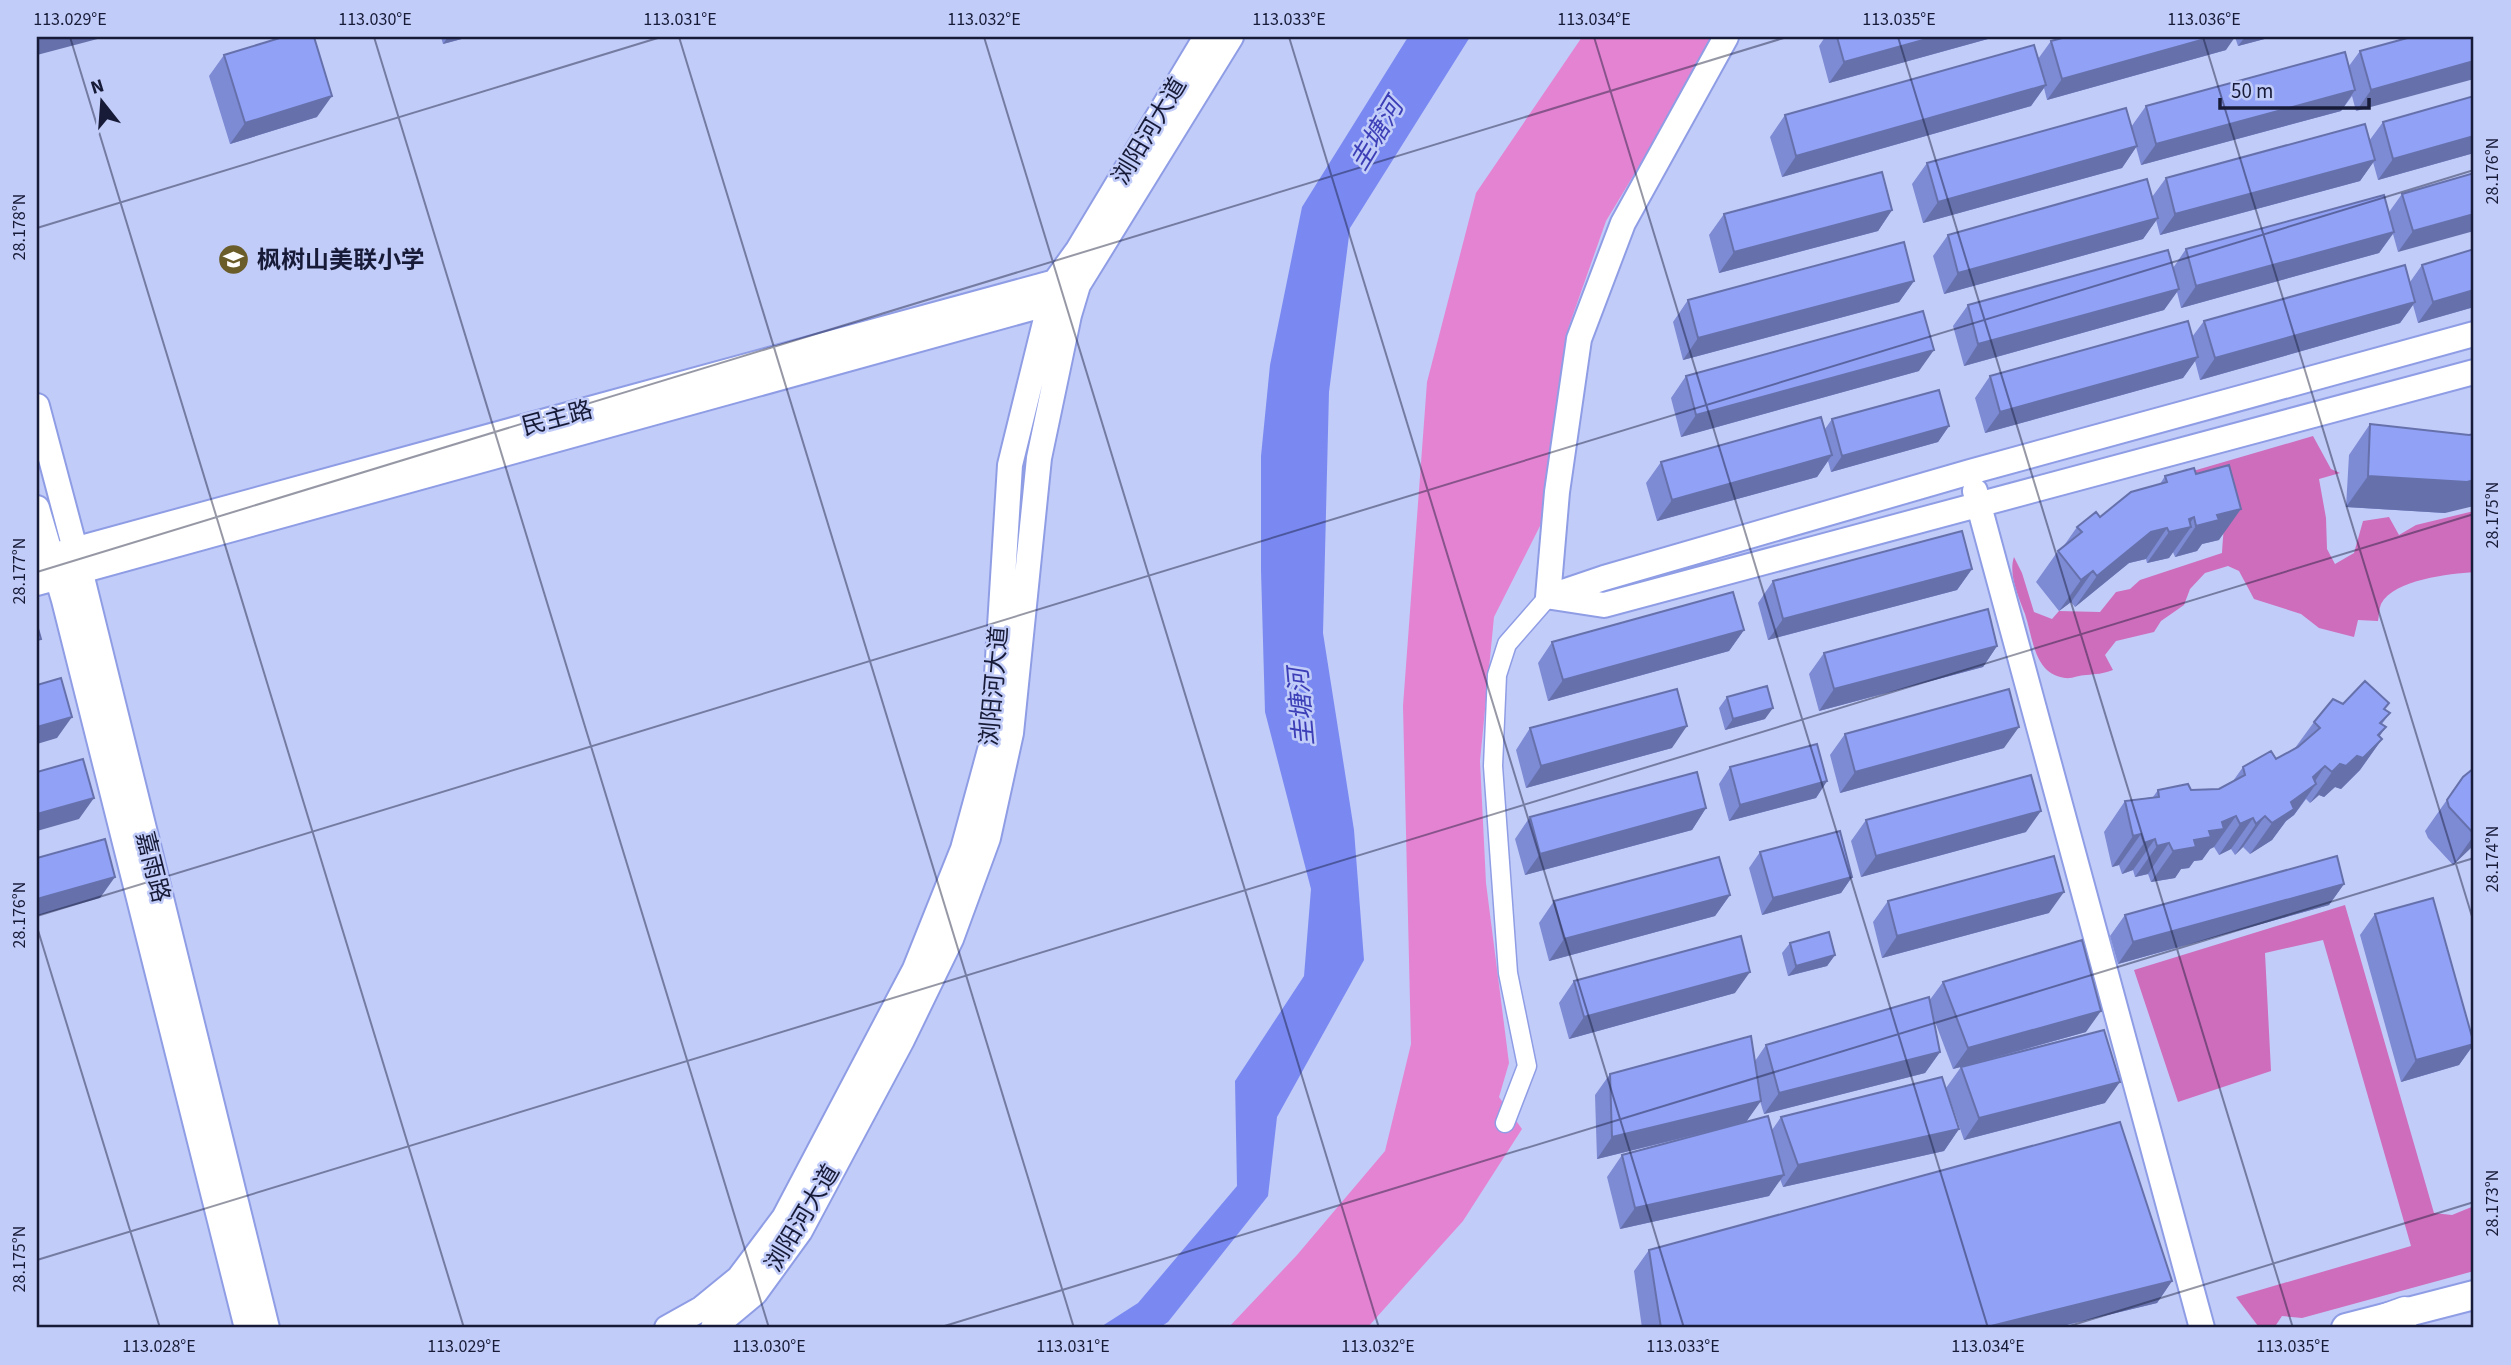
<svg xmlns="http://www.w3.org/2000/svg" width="2511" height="1365" font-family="'Source Sans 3','Noto Sans SC',sans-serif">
<rect width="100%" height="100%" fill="#c2ccf9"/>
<path fill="#e483d1" d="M1582 37H1717L1606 221 1568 329 1542 522 1494 617 1480 761 1486 883 1509 1063 1499 1097 1522 1129 1463 1221 1367 1328H1228L1297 1255 1385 1151 1411 1044 1403 706 1427 382 1476 193Z"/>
<path fill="#ce6dbb" d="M2313 436 2331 469 2340 473 2319 479 2326 518 2327 549 2335 564 2354 553 2363 521 2389 517 2399 535 2416 525 2474 511V572C2450 574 2394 579 2381 604 2379 609 2379 616 2378 621L2358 620 2354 637 2319 628 2301 614 2254 599 2239 571 2228 566 2205 573 2190 589 2184 605 2161 621 2154 632 2116 641 2105 655 2113 670C2103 674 2096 674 2086 675 2079 675 2072 679 2065 678 2034 674 2033 638 2025 614 2019 597 2008 575 2014 557L2022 573 2034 612 2052 619 2059 611 2100 612 2116 592 2130 589 2140 580 2222 553C2225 504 2230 507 2193 471Z
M2345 905 2434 1213 2452 1215 2474 1206V1271L2302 1318 2282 1316 2274 1328 2258 1326 2236 1297 2411 1246 2323 940 2265 953 2271 1071 2178 1102 2134 970Z"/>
<path fill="#7989f1" d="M1408 37H1470L1350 228 1329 392 1323 633 1354 830 1364 960 1277 1117 1268 1196 1168 1322 1159 1328H1099L1138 1303 1237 1186 1235 1081 1304 976 1311 889 1265 712 1261 571V456L1270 365 1302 207Z"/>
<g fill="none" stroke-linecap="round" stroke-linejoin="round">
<defs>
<path id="street" d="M1505 1123 1527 1066 1508 973 1493 766 1497 675 1507 644 1548 597"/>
<path id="secondary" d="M37 406 75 549 267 1328
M1975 491 2202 1328
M37 508 64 600 247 1328
M37 560 1055 282 1066 283
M37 583 1050 303 1060 310
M1548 597 1604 578 1970 472 2474 334
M1548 597 1557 492 1579 339 1623 223 1726 37
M1552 597 1604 605 2474 372
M667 1328 701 1309 739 1278 784 1218 915 969 963 849 993 739 1010 465 1055 282 1078 250 1206 37
M713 1328 755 1293 800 1231 902 1040 951 939 988 838 1011 733 1039 458 1069 315 1078 285 1231 37"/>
<path id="primary" d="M2346 1328 2474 1295"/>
<path id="highway" d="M2364 1328 2405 1313"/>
</defs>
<use href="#street" stroke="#8f9de5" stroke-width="21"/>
<use href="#secondary" stroke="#8f9de5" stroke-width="28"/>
<use href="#primary" stroke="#8f9de5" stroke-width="32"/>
<use href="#highway" stroke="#8f9de5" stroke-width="35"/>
<use href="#street" stroke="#fff" stroke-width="18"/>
<use href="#secondary" stroke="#fff" stroke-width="24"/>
<use href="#primary" stroke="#fff" stroke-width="28"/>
<use href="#highway" stroke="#fff" stroke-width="32"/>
</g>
<path fill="#7d8ad4" d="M441 37H469L443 44Z
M1825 37H1995L1829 83 1819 46Z
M2235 37H2272L2238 46Z
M2411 37 2356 111 2352 96 2341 111 2141 165 2136 147 2122 168 1923 223 1912 184 1927 163 2131 127 2146 106 2349 66 2360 51Z
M2051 41 2226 50 2047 100 2044 88 2031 106 1782 177 1770 137 1785 115 2038 59Z
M224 55 317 117 230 144 209 76Z
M2474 96V153L2378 180 2373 162 2360 181 2160 235 2156 220 2143 239 1944 294 1933 256 1948 235 2152 197 2166 178 2369 141 2383 122Z
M2474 173 2398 252 2393 234 2379 253 2181 308 2177 292 2164 310 1964 366 1953 326 1968 305 2173 268 2186 249 2389 212 2402 194Z
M1892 210 1878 231 1719 273 1709 235 1724 214Z
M2474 249V307L2418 323 2413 305 2400 323 2200 380 2195 361 2183 378 1985 433 1975 398 1990 376 2192 337 2204 321 2410 282 2422 265Z
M1914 281 1899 302 1683 360 1673 322 1688 300Z
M1919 371 1681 437 1671 398 1686 376Z
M1832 419 1949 426 1938 442 1831 472 1828 461 1817 477 1657 521 1646 483 1661 462 1825 429Z
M2370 424 2445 513 2346 507 2349 455Z
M2165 476 2219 540 2202 544 2197 551 2175 557 2173 552 2169 558 2147 563 2146 559 2129 563 2075 607 2071 602 2059 611 2036 582 2058 551 2063 547 2077 527 2100 517 2160 484Z
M1972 569 1957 590 1768 640 1758 603 1773 581Z
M1744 630 1729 651 1548 701 1538 663 1552 642Z
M1997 646 1983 667 1819 711 1809 674 1824 653Z
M1727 697 1765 719 1725 730 1719 708Z
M2343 704 2385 710 2390 713 2382 724 2386 727 2379 736 2382 739 2360 770 2341 789 2335 787 2324 797 2319 795 2310 803 2306 799 2294 815 2286 821 2272 840 2250 854 2243 847 2235 855 2231 849 2219 855 2214 847 2210 849 2202 860 2194 861 2189 868 2181 869 2175 878 2151 882 2148 874 2135 877 2133 870 2122 874 2119 865 2112 867 2104 832 2125 801 2153 797 2158 790 2219 789 2233 781 2243 767 2276 759 2295 748 2314 722Z
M1530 728 1672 748 1526 788 1516 750Z
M1845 734 2004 748 1840 793 1830 755Z
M1730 767 1827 781 1816 798 1729 821 1719 784Z
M2474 768V845L2453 865 2428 838 2425 831 2463 777Z
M1706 808 1692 830 1525 875 1515 839 1530 817Z
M1866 820 2026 832 1861 877 1851 841Z
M1760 852 1852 877 1841 893 1762 915 1749 868Z
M2344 884 2329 905 2118 964 2110 936 2125 915Z
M1730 895 1715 916 1549 961 1539 923 1554 901Z
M1888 901 2049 913 1882 958 1873 922Z
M2375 914 2474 1044 2459 1065 2401 1082 2360 935Z
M1790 943 1835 955 1827 966 1788 976 1782 953Z
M1574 981 1735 993 1569 1039 1559 1003Z
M1943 982 2086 1032 1970 1065 2105 1103 1964 1140 1946 1088 1961 1067 1953 1069 1932 1014 1940 1052 1925 1073 1764 1114 1760 1101 1746 1122 1772 1130 1781 1117 1959 1129 1944 1151 1783 1187 1780 1179 1769 1196 1620 1229 1607 1177 1622 1155 1724 1128 1597 1159 1595 1095 1610 1074 1755 1061 1766 1045 1929 1001Z
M1649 1250 2172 1281 2157 1303 2054 1328H1642L1634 1271Z"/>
<path fill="#6671ac" d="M42 37H105L37 55V38Z
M448 37H469L443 44Z
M1934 37H1995L1829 83 1844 62Z
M2212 37H2235L2226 50 2047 100 2062 79Z
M2245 37H2272L2238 46Z
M2474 61V79L2356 111 2371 90Z
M2046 85 2031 106 1782 177 1796 156Z
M2355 90 2341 111 2141 165 2156 144Z
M332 96 317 117 230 144 245 123Z
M2474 136V153L2378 180 2393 159Z
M2137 146 2122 168 1923 223 1938 202Z
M2375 160 2360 181 2160 235 2175 214Z
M1892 210 1878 231 1719 273 1734 252Z
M2474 214V231L2398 252 2413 231Z
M2158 218 2143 239 1944 294 1958 273Z
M2394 232 2379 253 2181 308 2196 286Z
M1914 281 1899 302 1683 360 1698 338Z
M2179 289 2164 310 1964 366 1978 344Z
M2474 290V307L2418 323 2433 302Z
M2415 302 2400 323 2200 380 2215 358Z
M1934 350 1919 371 1681 437 1696 415Z
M2198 357 2183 378 1985 433 2000 412Z
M1949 426 1938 442 1831 472 1842 456Z
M1832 455 1817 477 1657 521 1672 500Z
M2368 476 2474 480V506L2445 513 2346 507Z
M2241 509 2219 540 2202 544 2197 551 2175 557 2196 526 2217 515Z
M2194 517 2187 528 2191 527 2169 558 2147 563 2169 532 2189 519Z
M2167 528 2146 559 2129 563 2075 607 2097 576 2151 532Z
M1972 569 1957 590 1768 640 1783 619Z
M2093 571 2071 602 2059 611 2081 580Z
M1744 630 1729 651 1548 701 1563 680Z
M1997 646 1983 667 1819 711 1834 689Z
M1773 708 1765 719 1725 730 1733 719Z
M72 717 57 738 37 744V727Z
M1687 726 1672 748 1526 788 1541 766Z
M2019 727 2004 748 1840 793 1855 772Z
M2386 727 2366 755 2382 739 2360 770 2341 789 2335 787 2324 797 2319 795 2310 803 2332 772 2378 735Z
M2325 766 2310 789 2316 784 2294 815 2286 821 2272 840 2250 854 2272 823 2313 777Z
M1827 781 1816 798 1729 821 1740 805Z
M94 798 79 819 37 831V814Z
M1706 808 1692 830 1525 875 1540 854Z
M2041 811 2026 832 1861 877 1876 856Z
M2236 816 2214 847 2210 849 2202 860 2194 861 2189 868 2181 869 2175 878 2151 882 2173 851 2194 840 2222 822Z
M2265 816 2243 847 2235 855 2256 824Z
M2253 818 2231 849 2219 855 2240 824Z
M2141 834 2119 865 2112 867 2133 836Z
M2474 835V845L2453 865Z
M2155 839 2133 870 2122 874 2144 843Z
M2169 843 2148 874 2135 877 2157 846Z
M115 877 100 898 37 916V899Z
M1852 877 1841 893 1762 915 1773 898Z
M2344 884 2329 905 2118 964 2133 942Z
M2064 892 2049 913 1882 958 1897 936Z
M1730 895 1715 916 1549 961 1564 939Z
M1835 955 1827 966 1788 976 1796 966Z
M1750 972 1735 993 1569 1039 1584 1017Z
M2101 1011 2086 1032 1953 1069 1968 1048Z
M2474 1044 2459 1065 2401 1082 2416 1060Z
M1940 1052 1925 1073 1764 1114 1779 1093Z
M2120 1082 2105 1103 1964 1140 1979 1118Z
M1761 1101 1746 1122 1597 1159 1612 1137Z
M1959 1129 1944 1151 1783 1187 1798 1165Z
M1784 1175 1769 1196 1620 1229 1635 1208Z
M2172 1281 2157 1303 2054 1328H1983Z"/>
<path fill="#91a1f6" stroke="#6671ac" stroke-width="2" d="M283 37H314L332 96 245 123 224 55Z
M1837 37H1934L1844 62Z
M2066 37H2212L2062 79 2051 41Z
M2411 37H2474V61L2371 90 2360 51Z
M2034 45 2046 85 1796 156 1785 115Z
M2345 52 2355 90 2156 144 2146 106Z
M2474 96V136L2393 159 2383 122Z
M2126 108 2137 146 1938 202 1927 163Z
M2365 124 2375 160 2175 214 2166 178Z
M1882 172 1892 210 1734 252 1724 214Z
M2474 173V214L2413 231 2402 194Z
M2147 179 2158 218 1958 273 1948 235Z
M2384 195 2394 232 2196 286 2186 249Z
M1904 242 1914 281 1698 338 1688 300Z
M2474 249V290L2433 302 2422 265Z
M2168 250 2179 289 1978 344 1968 305Z
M2405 265 2415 302 2215 358 2204 321Z
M1923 311 1934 350 1696 415 1686 376Z
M2188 321 2198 357 2000 412 1990 376Z
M1939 390 1949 426 1842 456 1832 419Z
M1821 417 1832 455 1672 500 1661 462Z
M2370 424 2469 435 2474 434V480L2467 482 2368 476Z
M2229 465 2241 509 2217 515 2219 520 2196 526 2194 517 2189 519 2191 527 2169 532 2167 528 2151 532 2097 576 2093 571 2081 580 2058 551 2082 532 2077 527 2096 512 2100 517 2131 492 2167 482 2165 476 2194 468 2196 474Z
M1962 531 1972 569 1783 619 1773 581Z
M1733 592 1744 630 1563 680 1552 642Z
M1988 609 1997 646 1834 689 1824 653Z
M37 625 41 639 37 640Z
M61 678 72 717 37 727V685Z
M2365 681 2389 703 2384 709 2390 713 2380 723 2386 727 2378 735 2382 739 2363 758 2357 756 2346 766 2340 764 2332 772 2325 766 2313 777 2316 784 2291 802 2294 809 2272 823 2265 816 2256 824 2253 818 2240 824 2236 816 2222 822 2224 829 2209 831 2211 837 2194 840 2196 847 2173 851 2169 843 2157 846 2155 839 2144 843 2141 834 2133 836 2125 801 2159 797 2158 790 2188 784 2191 790 2219 789 2245 775 2243 767 2271 751 2276 759 2298 747 2320 728 2314 722 2333 699 2343 704Z
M1767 686 1773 708 1733 719 1727 697Z
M1677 689 1687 726 1541 766 1530 728Z
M2009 689 2019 727 1855 772 1845 734Z
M1817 744 1827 781 1740 805 1730 767Z
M83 759 94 798 37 814V772Z
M2474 768V834L2449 807 2447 800 2463 777Z
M1697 772 1706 808 1540 854 1530 817Z
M2031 775 2041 811 1876 856 1866 820Z
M1840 831 1852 877 1773 898 1760 852Z
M105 839 115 877 37 899V858Z
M2054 856 2064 892 1897 936 1888 901Z
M2337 856 2344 884 2133 942 2125 915Z
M1719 857 1730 895 1564 939 1554 901Z
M2433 898 2474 1044 2416 1060 2375 914Z
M1829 932 1835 955 1796 966 1790 943Z
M1741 936 1750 972 1584 1017 1574 981Z
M2082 940 2101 1011 1968 1048 1943 982Z
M1929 997 1940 1052 1779 1093 1766 1045Z
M2104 1030 2120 1082 1979 1118 1961 1067Z
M1751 1036 1761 1101 1612 1137 1610 1074Z
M1942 1077 1959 1129 1798 1165 1781 1117Z
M1768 1116 1784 1175 1635 1208 1622 1155Z
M2120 1122 2172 1281 1983 1328H1661L1649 1250Z"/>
<path fill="none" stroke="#171b37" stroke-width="2" stroke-opacity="0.45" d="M70 37 464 1328M374 37 769 1328M679 37 1074 1328M984 37 1379 1328M1289 37 1684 1328M1594 37 1988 1328M1898 37 2293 1328M2203 37 2474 923M37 228 661 37M37 572 1787 37M37 916 2474 170M37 927 160 1328M37 1260 2474 514M938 1328 2474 858M2063 1328 2474 1202"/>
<defs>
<symbol id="school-disc" viewBox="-11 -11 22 22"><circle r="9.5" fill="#6b5d2a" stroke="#c2ccf9"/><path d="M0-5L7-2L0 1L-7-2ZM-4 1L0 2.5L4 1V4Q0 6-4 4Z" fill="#fff"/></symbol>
</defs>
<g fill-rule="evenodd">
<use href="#school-disc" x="216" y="242" width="35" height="35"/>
</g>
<g text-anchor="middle" stroke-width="5" stroke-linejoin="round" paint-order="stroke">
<g font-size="24" fill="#171b37" stroke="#c2ccf9">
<text transform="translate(1149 131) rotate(-59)" y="8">浏阳河大道</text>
<text transform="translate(557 418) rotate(-15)" y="8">民主路</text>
<text transform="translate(994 686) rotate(-85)" y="8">浏阳河大道</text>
<text transform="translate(153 867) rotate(76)" y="8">嘉雨路</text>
<text transform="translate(802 1218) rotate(-59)" y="8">浏阳河大道</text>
</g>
<g font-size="24" font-weight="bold" fill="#171b37" stroke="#c2ccf9" text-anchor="start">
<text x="257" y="268">枫树山美联小学</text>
</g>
<g font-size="26" font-style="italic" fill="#3b3eb6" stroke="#c2ccf9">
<text transform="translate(1376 134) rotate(-59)" y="9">圭塘河</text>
<text transform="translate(1301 707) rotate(-95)" y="9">圭塘河</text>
</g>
</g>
<rect width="2511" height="1365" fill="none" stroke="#c2ccf9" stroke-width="77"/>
<g transform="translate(102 102) rotate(343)" stroke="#c2ccf9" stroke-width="5" paint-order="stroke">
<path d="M0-5L12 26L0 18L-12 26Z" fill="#171b37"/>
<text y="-10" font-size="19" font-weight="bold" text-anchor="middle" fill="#171b37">N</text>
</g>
<path d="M2220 98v10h149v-10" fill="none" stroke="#171b37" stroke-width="3.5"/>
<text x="2231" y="98" font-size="21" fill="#171b37" stroke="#c2ccf9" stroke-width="5" paint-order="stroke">50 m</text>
<rect x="38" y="38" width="2434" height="1288" fill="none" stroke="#171b37" stroke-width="2.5"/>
<g font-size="18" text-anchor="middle" fill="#171b37">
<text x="70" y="25">113.029°E</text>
<text x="375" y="25">113.030°E</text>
<text x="680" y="25">113.031°E</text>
<text x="984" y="25">113.032°E</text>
<text x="1289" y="25">113.033°E</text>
<text x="1594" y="25">113.034°E</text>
<text x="1899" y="25">113.035°E</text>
<text x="2204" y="25">113.036°E</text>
<text transform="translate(2492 171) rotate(-90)" y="6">28.176°N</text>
<text transform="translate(19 227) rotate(-90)" y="6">28.178°N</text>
<text transform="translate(2492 515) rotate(-90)" y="6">28.175°N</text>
<text transform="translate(19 571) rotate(-90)" y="6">28.177°N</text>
<text transform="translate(2492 859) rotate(-90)" y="6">28.174°N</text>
<text transform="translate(19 915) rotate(-90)" y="6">28.176°N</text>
<text transform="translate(2492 1203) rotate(-90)" y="6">28.173°N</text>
<text transform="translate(19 1259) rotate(-90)" y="6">28.175°N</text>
<text x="159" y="1352">113.028°E</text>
<text x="464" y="1352">113.029°E</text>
<text x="769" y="1352">113.030°E</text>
<text x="1073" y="1352">113.031°E</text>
<text x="1378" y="1352">113.032°E</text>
<text x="1683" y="1352">113.033°E</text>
<text x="1988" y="1352">113.034°E</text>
<text x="2293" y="1352">113.035°E</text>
</g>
</svg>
